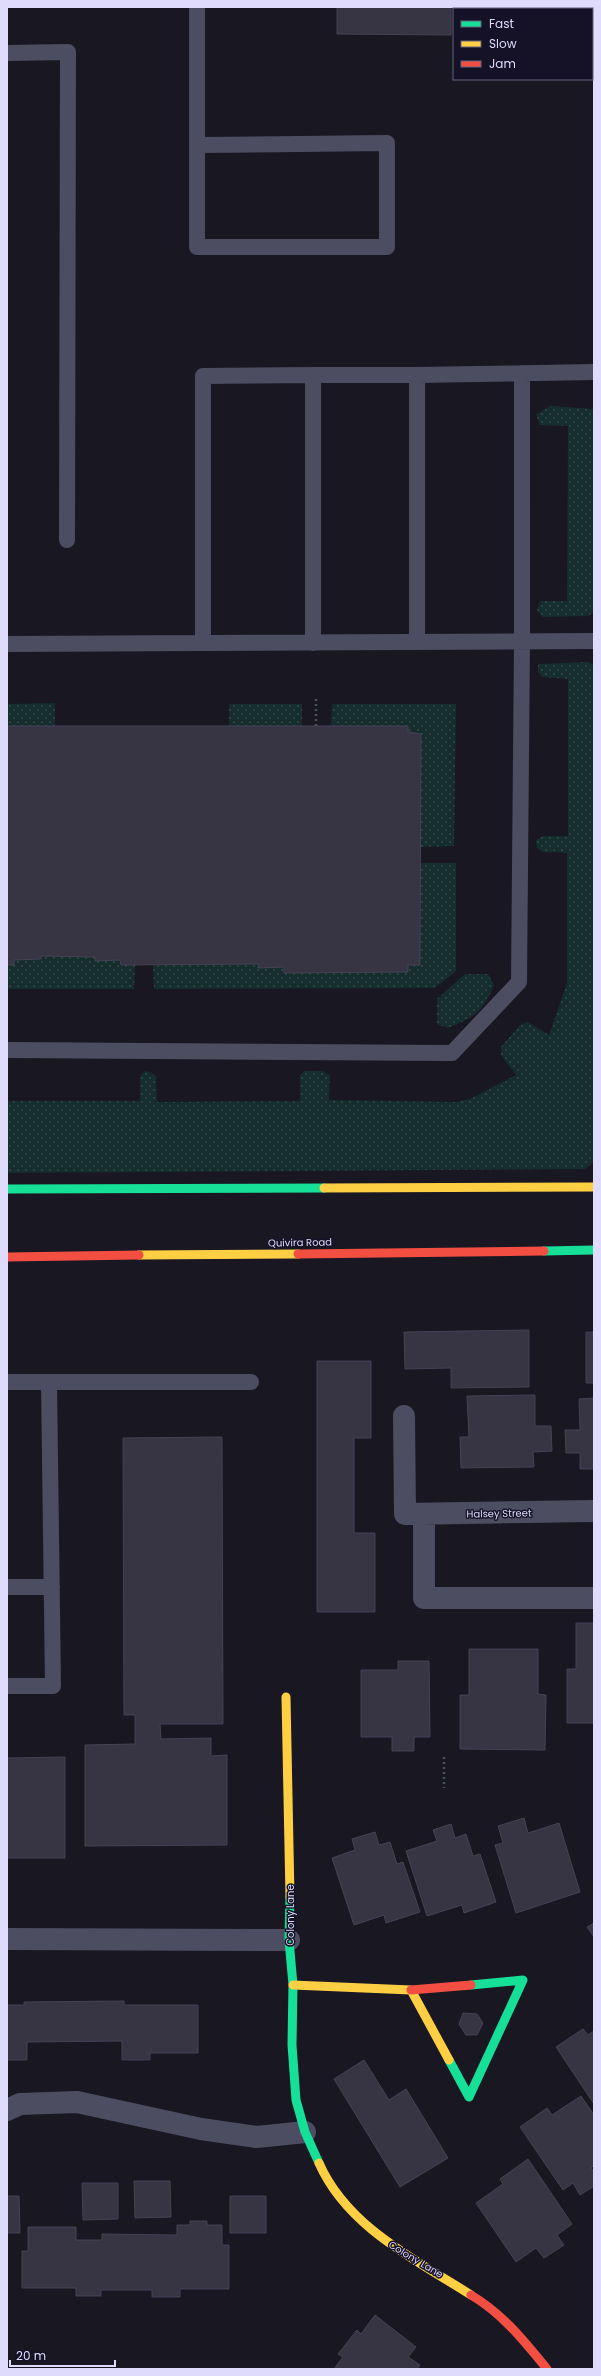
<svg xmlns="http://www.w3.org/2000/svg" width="601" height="2376" font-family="Poppins,sans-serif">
<defs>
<pattern id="grass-dots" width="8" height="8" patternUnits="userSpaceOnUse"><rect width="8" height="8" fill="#152d2d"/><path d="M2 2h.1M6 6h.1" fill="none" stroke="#374b4c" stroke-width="1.8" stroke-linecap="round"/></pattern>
</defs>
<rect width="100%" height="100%" fill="#181722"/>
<path fill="url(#grass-dots)" d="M551 406 594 409V612L588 616 543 617 537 611 540 601H567L568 426 540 425 536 414Z
M588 662 594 665V1162L585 1169 7 1173V1101H140V1076L145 1071 150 1072 156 1076 157 1102 300 1101V1075L305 1071H323L330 1076 329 1100 455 1102 470 1099 516 1075 501 1055V1047L520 1025 528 1022 549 1035 567 983V853L543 852 537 848 536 840 543 836H568V679L542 677 538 672V664Z
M55 703V726H7V704Z
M229 704H302V726H229Z
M332 704H456L454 846 420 847 421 734 408 732V726H331Z
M421 863H456V971L435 988 154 989 153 965 259 964 258 967H284V973L408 972V965H420Z
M41 956 95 957V961L120 960 121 965H135L134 989H7V965H14V960L40 959Z
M465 974H488L494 985C482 1013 476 1016 448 1028L437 1024V999Z"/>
<path fill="#373544" stroke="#454256" d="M337 7H451V35L337 34Z
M7 726H408V732L421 734 420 965H408V972L284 973V967L258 968 259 964 121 965 120 960 95 961V957L41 956V959L14 960V965H7Z
M529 1330V1387L451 1388V1368L405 1369 404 1332Z
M586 1332H594V1383H586Z
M317 1361H371V1438H354V1533H375V1612H317Z
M535 1395V1426H551L552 1451 533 1452 534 1467 461 1468 460 1437H469L467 1396Z
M594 1398V1469H580V1453H566L565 1430H580L579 1399Z
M222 1437 223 1724H160L161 1739 211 1738V1756L227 1755V1845L85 1846V1745L135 1744V1715H124L123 1438Z
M576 1623H594V1723H567V1669H576Z
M469 1649H538V1694L546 1695 545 1750 460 1749V1695H469Z
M398 1661H429L430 1737H414V1751H392V1737H361V1670H398Z
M65 1757V1858H7V1758Z
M524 1818 528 1833 559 1823 580 1892 516 1913 495 1845 503 1843 498 1826Z
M451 1824 455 1838 466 1834 473 1856 480 1854 496 1902 464 1913 462 1905 427 1916 406 1851 437 1841 433 1830Z
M375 1832 379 1845 390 1842 397 1864 403 1862 420 1912 386 1923 384 1915 354 1925 332 1858 355 1850 352 1839Z
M594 1923V1937L587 1927Z
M124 2001V2005H198V2053H150V2060H122V2041L27 2042V2060H7V2005H24V2002Z
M463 2013 477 2014 483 2023 477 2035H466L459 2024Z
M583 2029 588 2035 594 2031V2104L556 2047Z
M364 2060 389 2100 406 2089 448 2158 400 2187 334 2079Z
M581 2096 594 2115V2165L591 2168 594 2173V2186L580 2195 573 2183 563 2190 520 2127 547 2108 552 2115Z
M528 2159 572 2224 557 2235 564 2245 544 2258 536 2248 516 2262 476 2203 503 2184 500 2179Z
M134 2181H170L171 2217 135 2218Z
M82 2183H118V2219L83 2220Z
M7 2196H19L20 2233H7Z
M230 2196H266V2233H230Z
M190 2221H207V2225H222V2245H229V2289H180V2297H152V2290H101V2296H76V2288H22V2251H28V2227H76V2240H102V2234L177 2235V2225H190Z
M375 2315 416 2347 408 2357 420 2365 417 2369H334L343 2357 338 2354 357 2330 361 2334Z"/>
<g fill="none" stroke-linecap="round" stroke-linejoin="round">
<path stroke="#47535e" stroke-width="2.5" stroke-dasharray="2 3" stroke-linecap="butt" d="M316 699V726
M444 1757V1788"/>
<path stroke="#4d4d62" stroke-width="16" d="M518 7V9
M592 36H594
M7 53 68 52 67 540
M197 145 387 143V247H197V7
M417 642V375L594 372
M203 643V376L313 375
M313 643V375H417
M7 644 594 641
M7 1050 452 1053 519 982 522 641V373
M7 1382H251
M7 1587H52
M7 1686H53L49 1382"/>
<path stroke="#4d4d62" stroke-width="22" d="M404 1416 405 1514 594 1511
M424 1514V1598H594
M7 1939 289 1940
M7 2110 20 2104 77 2102 201 2129 257 2137 305 2132"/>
<path stroke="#16e098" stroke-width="9" d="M7 1189 324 1188
M544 1251 594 1250
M290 1897 289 1940 293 1985 292 2045 296 2100 305 2132 319 2163
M449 2060 469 2097 523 1980 471 1985"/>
<path stroke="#ffcf43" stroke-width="9" d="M324 1188 594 1187
M139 1255 298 1254
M286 1697 290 1897
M293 1985 411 1990 449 2060
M319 2163C347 2227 416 2260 471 2295"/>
<path stroke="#f24e42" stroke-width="9" d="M298 1254 544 1251
M7 1257 139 1255
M411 1990 471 1985
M471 2295C503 2314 524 2341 547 2369"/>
</g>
<g text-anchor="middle" stroke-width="3" stroke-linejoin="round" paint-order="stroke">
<g font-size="10" fill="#dedbfd" stroke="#151227">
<text transform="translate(300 1242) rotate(-1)" y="4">Quivira Road</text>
<text transform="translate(499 1513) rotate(-1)" y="4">Halsey Street</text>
<text transform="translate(290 1915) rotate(-90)" y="4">Colony Lane</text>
<text transform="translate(416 2259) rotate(31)" y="4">Colony Lane</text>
</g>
</g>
<rect width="601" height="2376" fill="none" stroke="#dedbfd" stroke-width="16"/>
<rect x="453" y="8" width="140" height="72" fill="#151227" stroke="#65627d"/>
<rect x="461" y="21" width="20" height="6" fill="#16e098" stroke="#65627d"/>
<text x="489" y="28" font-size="12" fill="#dedbfd">Fast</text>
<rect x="461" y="41" width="20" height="6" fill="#ffcf43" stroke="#65627d"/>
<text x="489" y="48" font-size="12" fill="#dedbfd">Slow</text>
<rect x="461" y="61" width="20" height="6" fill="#f24e42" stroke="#65627d"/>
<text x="489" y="68" font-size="12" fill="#dedbfd">Jam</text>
<path d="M10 2360v6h105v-6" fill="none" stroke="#dedbfd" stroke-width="2"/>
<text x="16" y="2360" font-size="12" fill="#dedbfd" stroke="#151227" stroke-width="3" paint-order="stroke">20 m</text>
</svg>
